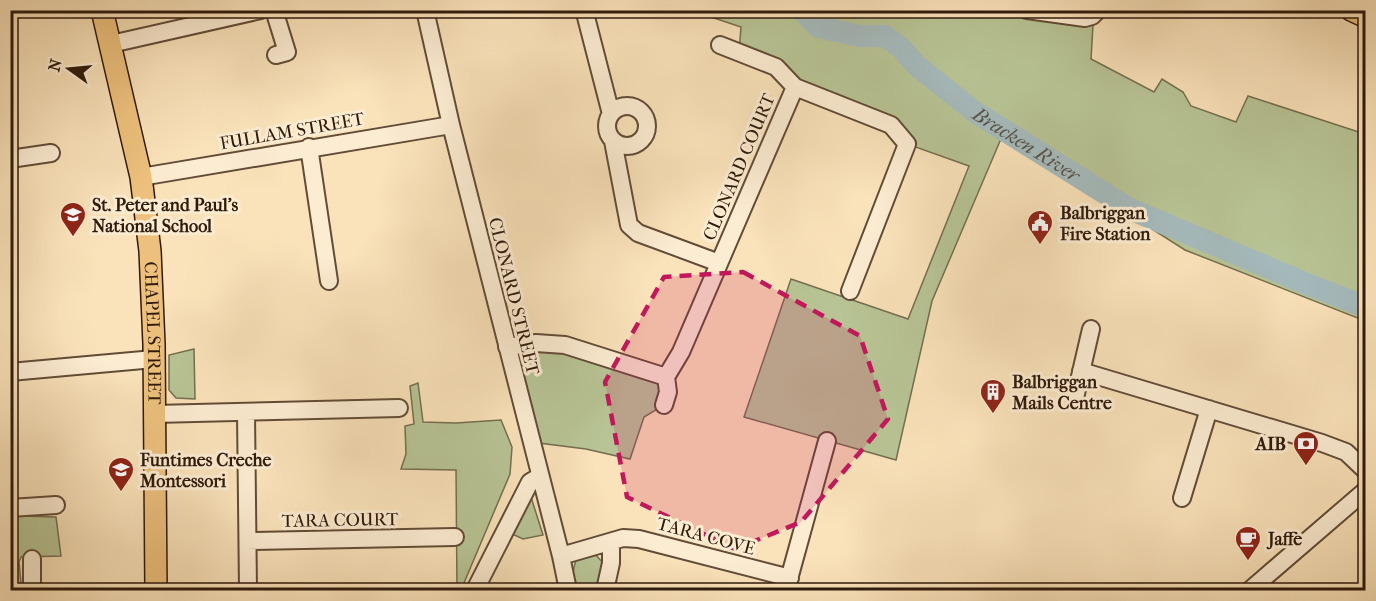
<svg xmlns="http://www.w3.org/2000/svg" width="1376" height="601" font-family="'IM FELL French Canon',serif">
<rect width="100%" height="100%" fill="#fae2ba"/>
<filter id="stains"><feTurbulence type="fractalNoise" baseFrequency=".00333" numOctaves="4"/><feColorMatrix values="0 0 0 0 .2 0 0 0 0 .09 0 0 0 0 .02 0 0 0 .5 -.17"/></filter>
<radialGradient id="worn" r=".72"><stop offset=".6" stop-color="#630" stop-opacity="0"/><stop offset="1" stop-color="#630" stop-opacity=".3"/></radialGradient>
<path fill="#b8c495" stroke="#746f50" stroke-width="1.5" d="M1001 10 1041 19 1093 25 1091 59 1154 92 1162 79 1183 92 1191 106 1236 122 1248 96 1365 134V321L1185 250 1003 134 932 301 896 460 744 417 791 279 908 319 969 166 907 144 903 138 739 52 741 27 693 11Z
M536 343 666 377 664 405 644 417 630 459 586 449 531 442 519 345Z
M194 349 195 399 176 398 169 390V355Z
M418 383 423 422 456 423 501 420 512 447 510 474 461 590H457L456 470 401 469 406 454 405 426 414 424 410 386Z
M531 497 543 535 523 539 510 533Z
M11 513H19L22 516 56 517 61 556 21 557 19 562 21 583 25 586V590H11Z
M595 554 604 564 600 590H577L573 572 576 559Z"/>
<g fill="none" stroke-linecap="round" stroke-linejoin="round">
<path stroke="#a5babc" stroke-width="22" id="s1" d="M802 10 818 27 860 36H885L901 48 917 66 975 112 1130 209 1307 284 1366 307"/>
<defs>
<path id="minor" d="M274 10 287 52 276 55
M425 10 451 125 561 556 568 590
M1027 10 1085 18 1092 16 1098 10
M586 17 611 114
M111 44 261 10
M720 45 776 67 795 87 891 125 907 144 850 291
M607 126a20 20 0 1 1 40 0a20 20 0 1 1-40 0Z
M613 141 629 225 638 233 719 263
M309 147 329 281
M10 159 51 153
M141 177 451 125
M507 347 536 343 565 345 666 377
M1081 371 1322 443 1346 452 1366 471
M10 372 154 359
M1075 398 1091 329
M664 405 668 392 666 377 681 352 795 87
M246 413 248 590
M155 414 399 408
M1182 498 1209 409
M10 508 56 505
M248 541 455 537
M561 556 623 538 639 539 790 578
M32 590V559
M475 590 530 482 540 476
M605 590 611 563V542
M786 590 827 441
M1250 590 1366 490"/>
<g id="major">
<path id="s2" d="M102 10 141 177 150 251 154 344 156 590"/>
<path d="M1351 10 1366 17"/>
</g>
</defs>
<use href="#minor" stroke="#624c37" stroke-width="20"/>
<use href="#major" stroke="#2f1a0b" stroke-width="24"/>
<use href="#minor" stroke="#fcecd2" stroke-width="16"/>
<use href="#major" stroke="#edc17d" stroke-width="21"/>
</g>
<path fill="#c2185b" fill-opacity="0.2" stroke="#c2185b" stroke-width="4.5" stroke-dasharray="12 8" stroke-linejoin="round" d="M743 272 860 336 888 419 801 522 735 549 627 497 605 382 664 277Z"/>
<defs>
<symbol id="school-pin" viewBox="-11 -11 22 30"><path d="M0 17L-7.5 6A9.5 9.5 0 1 1 7.5 6Z" fill="#8f2418" stroke="#fcecd2"/><path d="M0-5L7-2L0 1L-7-2ZM-4 1L0 2.5L4 1V4Q0 6-4 4Z" fill="#fff"/></symbol>
<symbol id="civic-pin" viewBox="-11 -11 22 30"><path d="M0 17L-7.5 6A9.5 9.5 0 1 1 7.5 6Z" fill="#8f2418" stroke="#fcecd2"/><path d="M-.6-6.5H3V-4.5H.6V-3L4-1V1h2V6H-6V1h2V-1L-.6-3ZM-1.2 2.5V6h2.4V2.5Z" fill="#fff"/></symbol>
<symbol id="building-pin" viewBox="-11 -11 22 30"><path d="M0 17L-7.5 6A9.5 9.5 0 1 1 7.5 6Z" fill="#8f2418" stroke="#fcecd2"/><path d="M-4-6H4V6H1V3H-1V6H-4ZM-2.5-4.3h1.7v1.8h-1.7ZM.8-4.3h1.7v1.8H.8ZM-2.5-1h1.7V.8h-1.7ZM.8-1h1.7V.8H.8Z" fill="#fff"/></symbol>
<symbol id="bank-pin" viewBox="-11 -11 22 30"><path d="M0 17L-7.5 6A9.5 9.5 0 1 1 7.5 6Z" fill="#8f2418" stroke="#fcecd2"/><path d="M-6-4H6V4H-6ZM0-2.3a2.3 2.3 0 1 0 0 4.6a2.3 2.3 0 1 0 0-4.6Z" fill="#fff"/></symbol>
<symbol id="cafe-pin" viewBox="-11 -11 22 30"><path d="M0 17L-7.5 6A9.5 9.5 0 1 1 7.5 6Z" fill="#8f2418" stroke="#fcecd2"/><path d="M-5.5-4.5H6V0H3Q3 3.5 0 3.5H-2.5Q-5.5 3.5-5.5 0ZM3-3.2v2h1.7v-2ZM-6 4.5H4V6H-6Z" fill="#fff"/></symbol>
</defs>
<g fill-rule="evenodd">
<use href="#school-pin" x="58" y="200" width="30" height="40"/>
<use href="#civic-pin" x="1025" y="208" width="30" height="40"/>
<use href="#building-pin" x="978" y="377" width="30" height="40"/>
<use href="#bank-pin" x="1291" y="429" width="30" height="40"/>
<use href="#school-pin" x="106" y="455" width="30" height="40"/>
<use href="#cafe-pin" x="1233" y="524" width="30" height="40"/>
</g>
<g text-anchor="middle" stroke-width="6" stroke-linejoin="round" paint-order="stroke">
<g font-size="18" fill="#2f1a0b" stroke="#fcecd2">
<text transform="translate(292 131) rotate(-10)" y="6">FULLAM STREET</text>
<text transform="translate(739 167) rotate(-67)" y="6">CLONARD COURT</text>
<text transform="translate(514 296) rotate(76)" y="6">CLONARD STREET</text>
<text dy="6" stroke="none"><textPath href="#s2" startOffset="328">CHAPEL STREET</textPath></text>
<text transform="translate(340 520) rotate(-1)" y="6">TARA COURT</text>
<text transform="translate(706 536) rotate(15)" y="6">TARA COVE</text>
</g>
<g font-size="18" font-weight="bold" fill="#2f1a0b" stroke="#fcecd2" text-anchor="start">
<text x="92" y="211">St. Peter and Paul's<tspan x="92" dy="21">National School</tspan></text>
<text x="1060" y="219">Balbriggan<tspan x="1060" dy="21">Fire Station</tspan></text>
<text x="1012" y="388">Balbriggan<tspan x="1012" dy="21">Mails Centre</tspan></text>
<text x="1286" y="450" text-anchor="end">AIB</text>
<text x="140" y="466">Funtimes Creche<tspan x="140" dy="21">Montessori</tspan></text>
<text x="1268" y="545">Jaffe</text>
</g>
<g font-size="20" font-style="italic" fill="#585249" stroke="#fcecd2">
<text dy="7" stroke="none"><textPath href="#s1" startOffset="270">Bracken River</textPath></text>
</g>
</g>
<rect width="1376" height="601" fill="none" stroke="#fae2ba" stroke-width="36"/>
<rect x="12" y="12" width="1352" height="577" fill="none" stroke="#2f1a0b" stroke-width="3"/>
<rect x="18" y="18" width="1340" height="565" fill="none" stroke="#2f1a0b" stroke-width="1.5"/>
<g transform="translate(69 69) rotate(285)" stroke="#fcecd2" stroke-width="4.5" paint-order="stroke">
<path d="M0-4.5L10 22L0 15L-10 22Z" fill="#2f1a0b"/>
<text y="-9" font-size="16" font-weight="bold" text-anchor="middle" fill="#2f1a0b">N</text>
</g>
<rect width="100%" height="100%" filter="url(#stains)"/>
<rect width="100%" height="100%" fill="url(#worn)"/>
</svg>
